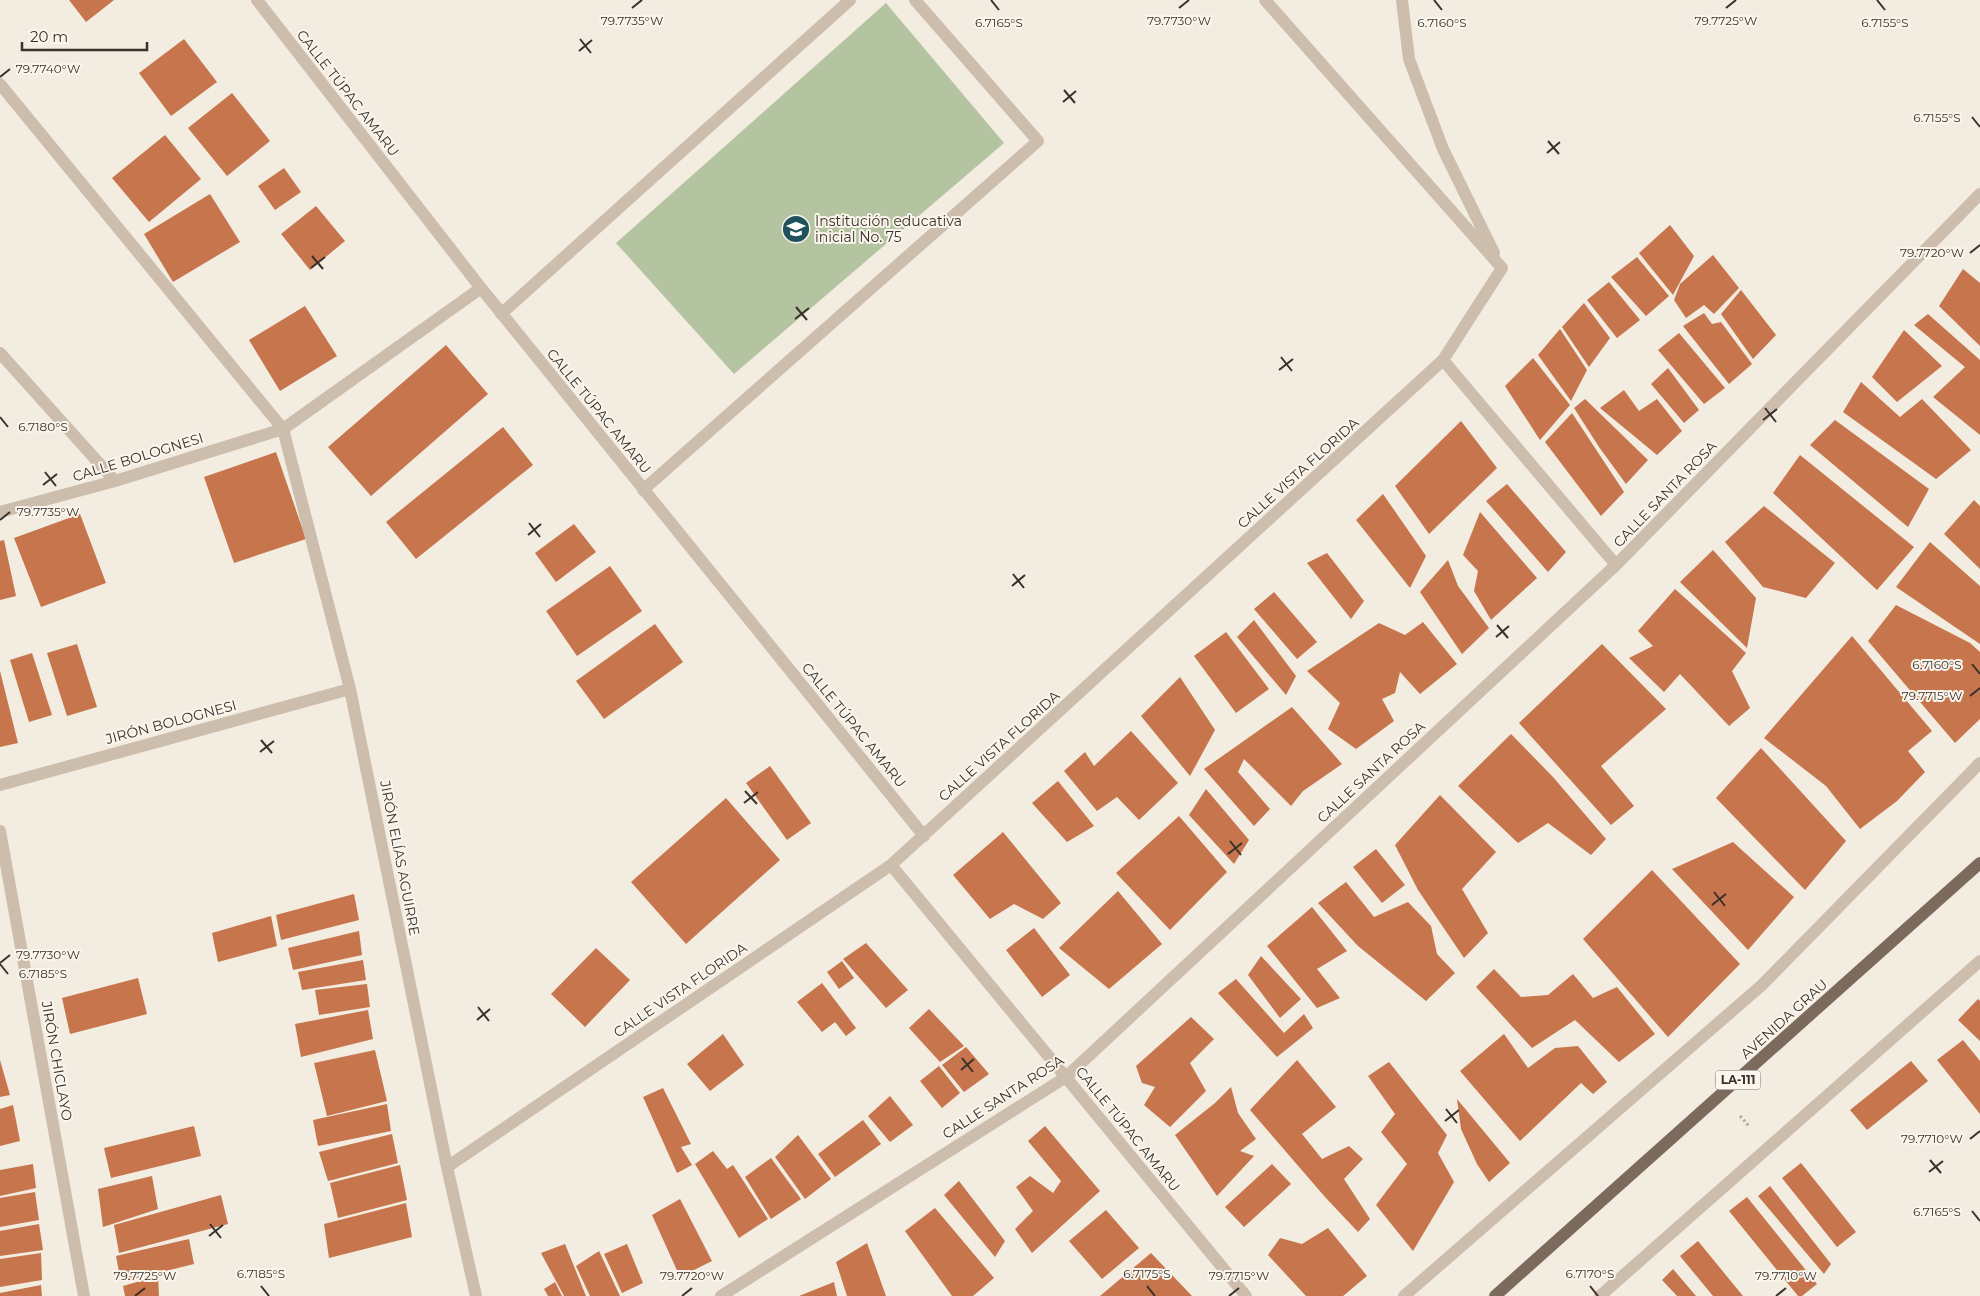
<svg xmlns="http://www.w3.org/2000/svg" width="1980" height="1296" font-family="Montserrat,sans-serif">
<rect width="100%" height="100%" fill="#f3ece0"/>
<path fill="#b4c3a0" d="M886 3 1004 143 734 374 616 243Z"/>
<path fill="#c6754c" d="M69 0H114L86 22Z
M184 39 217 82 171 116 139 73Z
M232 93 270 141 227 176 188 128Z
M165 135 201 179 149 222 112 178Z
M284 168 301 192 275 210 258 186Z
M210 194 240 242 173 282 144 234Z
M316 206 345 241 310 270 281 234Z
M1670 225 1694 256 1673 295 1639 253Z
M1713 255 1739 288 1714 314 1704 305 1686 318 1674 300 1680 284Z
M1637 257 1669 296 1646 316 1611 277Z
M1963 269 1980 283V346L1939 306Z
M1609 282 1640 320 1617 338 1587 300Z
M1741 290 1776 335 1753 359 1721 314Z
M1584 303 1610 338 1589 367 1562 327Z
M305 306 337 356 280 391 249 340Z
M1704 313 1712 324 1721 322 1752 364 1729 384 1683 326Z
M1928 314 1980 360V435L1933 397 1965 367 1914 325Z
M1560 329 1587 370 1571 401 1538 355Z
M1904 330 1942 366 1897 402 1872 377Z
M1679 333 1725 388 1704 404 1658 350Z
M446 345 488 394 371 496 328 447Z
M1533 358 1570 405 1540 440 1505 386Z
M1668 368 1699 410 1684 423 1651 384Z
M1861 382 1900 417 1922 399 1971 450 1936 479 1843 412Z
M1624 390 1639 411 1657 399 1682 431 1657 455 1600 408Z
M1585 399 1648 460 1626 484 1599 447 1574 408Z
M1572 413 1624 492 1601 516 1545 442Z
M1835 420 1929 489 1908 527 1810 445Z
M1461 421 1497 468 1429 534 1395 486Z
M503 427 533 465 416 559 386 522Z
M276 452 306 539 234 563 204 477Z
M1800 455 1914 547 1877 590 1773 493Z
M1507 484 1566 552 1548 572 1486 501Z
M1383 494 1426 556 1410 588 1356 520Z
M1974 500 1980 506V569L1944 534Z
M1764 506 1835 563 1806 598 1763 587 1725 542Z
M1480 512 1537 578 1491 620 1474 591 1478 571 1463 555Z
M80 514 106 583 41 607 14 538Z
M574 524 596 552 556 582 535 553Z
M4 540 16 596 0 600V541Z
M1930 542 1980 586V644L1896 587Z
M1713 550 1756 598 1747 648 1680 582Z
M1327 553 1364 601 1351 619 1307 563Z
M1448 560 1458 586 1489 628 1462 654 1420 592Z
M610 566 642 611 577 656 546 611Z
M1675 589 1746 653 1732 671 1750 708 1729 726 1680 674 1664 692 1629 658 1653 646 1638 631Z
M1274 592 1317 642 1297 659 1254 609Z
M1896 605 1970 643 1980 652V719L1955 743 1868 641Z
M1254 620 1296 676 1286 695 1237 637Z
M1423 622 1457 664 1420 694 1400 672 1395 693 1382 699 1394 721 1356 749 1328 729 1340 703 1307 671 1379 623 1405 635Z
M655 624 683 662 604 719 576 681Z
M1226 632 1269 689 1236 713 1194 656Z
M1852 636 1932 731 1908 751 1925 772 1897 801 1860 829 1826 786 1764 738Z
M77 644 97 707 67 716 47 653Z
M1602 644 1666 709 1601 766 1634 806 1611 825 1519 723Z
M32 653 52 715 29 722 10 660Z
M0 671 18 743 0 747Z
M1180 677 1215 730 1190 776 1141 716Z
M1292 707 1342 764 1303 791 1291 806 1244 759 1238 772 1270 809 1254 826 1204 769Z
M1131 731 1178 783 1139 820 1117 797 1097 811 1064 771 1085 752 1094 766Z
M1511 734 1553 777 1606 839 1591 855 1548 823 1518 843 1458 786Z
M1761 748 1846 841 1805 890 1716 798Z
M770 766 811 823 787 840 746 783Z
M1058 781 1094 826 1067 842 1032 803Z
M1206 789 1249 840 1234 864 1189 815Z
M1440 795 1496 852 1462 889 1488 933 1464 958 1418 890 1395 845Z
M726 798 780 860 686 944 631 882Z
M1179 816 1227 872 1170 930 1116 873Z
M1003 832 1061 903 1043 919 1014 904 990 919 953 875Z
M1733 842 1794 897 1748 950 1672 869Z
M1376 849 1405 885 1382 903 1353 867Z
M1652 870 1740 964 1668 1037 1583 939Z
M1346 882 1374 917 1408 902 1431 926 1437 954 1455 973 1426 1001 1358 946 1318 903Z
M1118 891 1162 944 1109 989 1059 948Z
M354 894 359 920 281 940 276 915Z
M1312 907 1347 951 1317 969 1340 998 1317 1008 1267 946Z
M271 916 277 946 218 962 212 933Z
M1034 928 1070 975 1042 997 1006 950Z
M359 931 362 955 293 970 288 948Z
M866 943 908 990 886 1008 843 959Z
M596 948 630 980 585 1027 551 994Z
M1261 956 1301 999 1280 1018 1248 975Z
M363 960 366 980 302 990 298 972Z
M842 961 854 978 839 989 827 972Z
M1494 969 1521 997 1548 995 1573 974 1593 998 1617 987 1655 1034 1619 1062 1575 1020 1532 1048 1476 987Z
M138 978 147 1014 70 1034 62 998Z
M1236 979 1284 1033 1304 1014 1313 1028 1277 1057 1218 993Z
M822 983 856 1028 846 1036 835 1022 822 1032 797 1002Z
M367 984 370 1007 319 1015 315 990Z
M1978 999 1980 1001V1041L1958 1020Z
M929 1009 964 1046 940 1062 909 1028Z
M368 1010 373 1039 301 1057 295 1024Z
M1191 1017 1214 1039 1190 1063 1206 1091 1170 1127 1144 1105 1155 1087 1142 1083 1136 1066Z
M723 1034 744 1065 710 1091 687 1064Z
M1504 1034 1528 1068 1555 1048 1578 1046 1607 1082 1593 1094 1581 1083 1520 1141 1460 1071Z
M1963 1040 1980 1061V1114L1937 1060Z
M966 1047 989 1074 964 1092 942 1065Z
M375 1050 387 1101 327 1116 314 1063Z
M0 1060 10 1095 0 1097Z
M1297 1060 1336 1107 1302 1134 1322 1159 1349 1146 1363 1159 1344 1179 1370 1219 1358 1232 1325 1197 1250 1110Z
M1911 1061 1928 1081 1867 1130 1850 1110Z
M1389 1062 1447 1135 1438 1153 1454 1182 1413 1251 1376 1205 1407 1164 1381 1132 1395 1114 1368 1076Z
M939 1066 960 1093 942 1108 920 1081Z
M1231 1087 1238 1113 1256 1139 1240 1151 1254 1156 1217 1196 1175 1135 1215 1103Z
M663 1088 691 1144 681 1147 692 1165 677 1173 643 1097Z
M890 1096 913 1125 890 1142 868 1116Z
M1457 1099 1510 1163 1489 1182 1477 1164 1461 1129Z
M387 1104 391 1131 318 1146 313 1120Z
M13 1105 20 1141 0 1146V1109Z
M863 1120 881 1144 835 1177 818 1154Z
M194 1126 201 1156 111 1178 104 1148Z
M1045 1126 1100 1191 1032 1253 1015 1229 1033 1211 1016 1187 1030 1176 1053 1193 1061 1181 1028 1141Z
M392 1134 398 1163 328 1181 319 1152Z
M798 1135 831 1179 805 1199 775 1157Z
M713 1151 727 1169 733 1165 768 1219 739 1238 695 1164Z
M771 1158 801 1199 771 1219 745 1177Z
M1801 1163 1856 1232 1837 1247 1782 1178Z
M33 1164 36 1188 0 1196V1170Z
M1272 1164 1291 1184 1244 1227 1225 1207Z
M400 1165 407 1200 338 1218 330 1183Z
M152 1176 158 1209 103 1227 98 1189Z
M959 1181 1005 1241 995 1257 944 1195Z
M1770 1186 1831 1264 1824 1274 1758 1196Z
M35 1192 39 1220 0 1227V1198Z
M221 1195 228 1224 119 1253 114 1225Z
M1747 1197 1817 1284 1802 1296H1798L1729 1211Z
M680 1199 712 1261 680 1277 652 1215Z
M406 1203 412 1237 329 1258 324 1224Z
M935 1208 994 1278 973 1296H952L905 1231Z
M1106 1210 1139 1248 1102 1279 1069 1241Z
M39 1224 43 1250 0 1256V1231Z
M1328 1228 1367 1276 1343 1296H1306L1268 1255 1280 1238 1302 1244Z
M189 1239 194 1264 121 1282 116 1256Z
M1698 1241 1743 1296H1713L1680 1256Z
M867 1243 886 1296H847L836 1262Z
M565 1244 586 1296H564L541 1253Z
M627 1244 643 1283 622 1293 604 1254Z
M599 1251 620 1296H590L576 1266Z
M41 1253 42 1280 0 1287V1259Z
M1151 1253 1192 1296H1100Z
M1673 1269 1696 1296H1677L1662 1280Z
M158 1276 159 1296H125L123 1286Z
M555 1282 562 1296H548L544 1289Z
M834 1282 837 1296H799Z
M41 1285 42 1296H0V1293Z"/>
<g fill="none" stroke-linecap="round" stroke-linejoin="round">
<path stroke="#b8a896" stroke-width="3" stroke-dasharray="2.5 2.5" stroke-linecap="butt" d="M1740 1116 1749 1126"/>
<path stroke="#ccbdac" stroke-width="12" d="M257 0 481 288 924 836
M1265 0 1502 268
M1402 0 1409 59 1443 149 1494 253
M0 84 283 429 350 689 447 1167 476 1296
M501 314 850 0
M0 353 115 481
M1443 360 1616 565
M643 490 1038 141 915 0
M0 512 115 481 283 429 481 288
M0 785 350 689
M0 831 84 1296
M891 865 1246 1296
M447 1167 891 865 1443 360 1502 268
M721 1296 1066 1077 1616 565 1980 194
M1404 1296 1762 985 1980 763
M1600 1296 1980 961"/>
<path stroke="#7c6a5c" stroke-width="12" d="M1495 1296 1980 863"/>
</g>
<path fill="none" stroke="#3a312b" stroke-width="2" d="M991 0 999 10M1434 0 1442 10M1877 0 1885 10M632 8 642 0M1179 8 1189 0M1726 8 1736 0M580 39 591 53M579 51 592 40M0 77 10 69M1064 90 1075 103M1063 102 1076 91M1972 117 1980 127M1548 141 1559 154M1547 153 1560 142M1970 253 1980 245M312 256 323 269M311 268 325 257M796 307 807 320M795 319 809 308M1281 357 1292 371M1279 370 1293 359M1765 408 1776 422M0 417 8 427M1763 420 1777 409M45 472 56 486M43 485 57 474M0 520 10 512M529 523 540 537M528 535 541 524M1013 574 1024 588M1012 586 1025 575M1497 625 1508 638M1496 637 1509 626M1972 664 1980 674M1970 696 1980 688M261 740 272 753M260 752 274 741M745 791 757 804M744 803 758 792M1230 841 1241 855M1228 854 1242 843M1714 892 1725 906M1712 905 1726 894M0 963 10 955M0 964 8 974M478 1007 489 1021M477 1020 490 1009M962 1058 973 1072M961 1070 974 1059M1446 1109 1457 1123M1445 1121 1459 1110M1970 1139 1980 1131M1930 1160 1941 1173M1929 1172 1943 1161M1972 1211 1980 1221M210 1224 221 1238M209 1236 223 1225M261 1286 269 1296M1147 1286 1155 1296M1590 1286 1598 1296M135 1296 145 1288M682 1296 692 1288M1229 1296 1239 1288M1776 1296 1786 1288"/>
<defs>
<symbol id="school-disc" viewBox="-11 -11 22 22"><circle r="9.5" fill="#20525c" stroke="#fbf6ed"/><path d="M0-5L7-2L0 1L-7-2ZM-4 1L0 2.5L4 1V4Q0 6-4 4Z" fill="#fff"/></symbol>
</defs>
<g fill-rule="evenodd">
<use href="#school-disc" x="780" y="213" width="32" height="32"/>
</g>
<g text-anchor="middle" stroke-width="4" stroke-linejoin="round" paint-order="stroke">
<rect fill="#fbf6ed" stroke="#746c65" stroke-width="1" x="1715.5" y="1070.5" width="45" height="19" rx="4"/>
<g font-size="12" font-weight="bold" fill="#3a312b">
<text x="1738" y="1084">LA-111</text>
</g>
<g font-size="14" fill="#3a312b" stroke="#fbf6ed">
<text transform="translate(348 93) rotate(52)" y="5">CALLE TÚPAC AMARU</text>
<text transform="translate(599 411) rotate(51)" y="5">CALLE TÚPAC AMARU</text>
<text transform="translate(138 457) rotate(-17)" y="5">CALLE BOLOGNESI</text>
<text transform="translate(1298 473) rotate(-42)" y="5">CALLE VISTA FLORIDA</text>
<text transform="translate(1665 494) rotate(-46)" y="5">CALLE SANTA ROSA</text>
<text transform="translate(171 722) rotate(-15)" y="5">JIRÓN BOLOGNESI</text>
<text transform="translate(854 725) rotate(51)" y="5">CALLE TÚPAC AMARU</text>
<text transform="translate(999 746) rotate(-42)" y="5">CALLE VISTA FLORIDA</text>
<text transform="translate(1371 772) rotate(-43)" y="5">CALLE SANTA ROSA</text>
<text transform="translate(400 858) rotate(79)" y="5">JIRÓN ELÍAS AGUIRRE</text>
<text transform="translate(680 990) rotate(-34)" y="5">CALLE VISTA FLORIDA</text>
<text transform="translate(1784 1019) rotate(-42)" y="5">AVENIDA GRAU</text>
<text transform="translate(57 1061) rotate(80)" y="5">JIRÓN CHICLAYO</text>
<text transform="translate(1003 1097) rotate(-33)" y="5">CALLE SANTA ROSA</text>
<text transform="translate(1128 1129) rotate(51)" y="5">CALLE TÚPAC AMARU</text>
</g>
<g font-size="14" fill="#3a312b" stroke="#fbf6ed" text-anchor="start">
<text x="815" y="226">Institución educativa<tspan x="815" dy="16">inicial No. 75</tspan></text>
</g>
</g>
<g font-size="12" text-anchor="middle" fill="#3a312b" stroke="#fbf6ed" stroke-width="4" stroke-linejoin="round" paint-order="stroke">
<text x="632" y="25">79.7735°W</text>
<text x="1179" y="25">79.7730°W</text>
<text x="1726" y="25">79.7725°W</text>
<text x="999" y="27">6.7165°S</text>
<text x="1442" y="27">6.7160°S</text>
<text x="1885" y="27">6.7155°S</text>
<text x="48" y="73">79.7740°W</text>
<text x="1937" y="122">6.7155°S</text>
<text x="1932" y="257">79.7720°W</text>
<text x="43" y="431">6.7180°S</text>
<text x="48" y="516">79.7735°W</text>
<text x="1937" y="669">6.7160°S</text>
<text x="1932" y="700">79.7715°W</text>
<text x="48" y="959">79.7730°W</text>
<text x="43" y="978">6.7185°S</text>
<text x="1932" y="1143">79.7710°W</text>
<text x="1937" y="1216">6.7165°S</text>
<text x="261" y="1278">6.7185°S</text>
<text x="1147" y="1278">6.7175°S</text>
<text x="1590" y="1278">6.7170°S</text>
<text x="145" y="1280">79.7725°W</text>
<text x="692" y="1280">79.7720°W</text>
<text x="1239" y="1280">79.7715°W</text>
<text x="1786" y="1280">79.7710°W</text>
</g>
<path d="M22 42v8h125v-8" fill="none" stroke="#3a312b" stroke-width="2.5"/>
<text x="30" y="42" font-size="15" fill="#3a312b" stroke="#fbf6ed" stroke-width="4" paint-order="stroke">20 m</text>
</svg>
